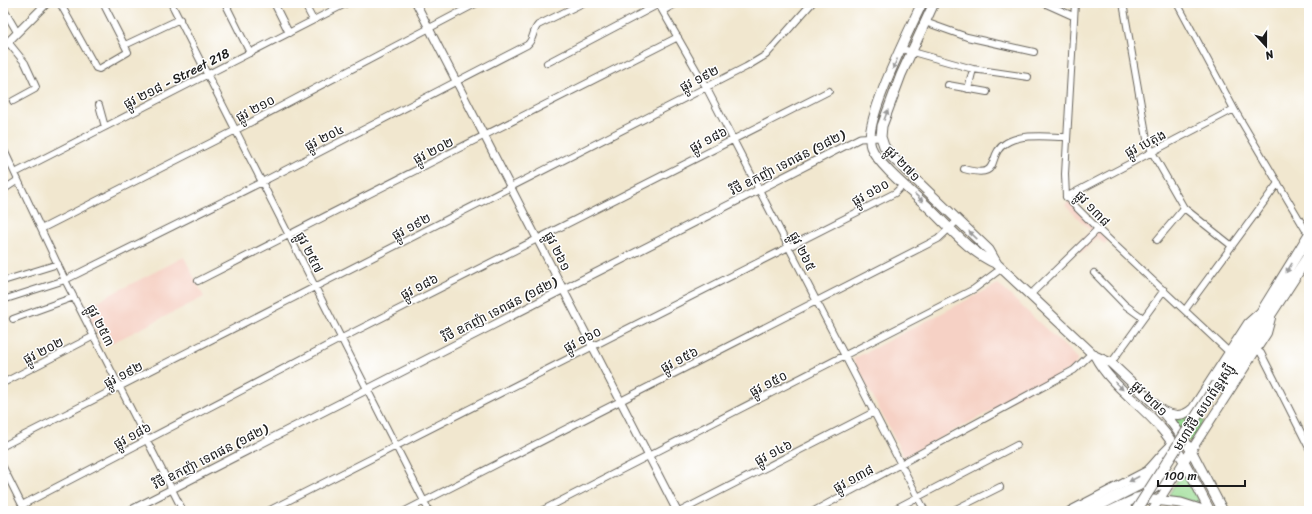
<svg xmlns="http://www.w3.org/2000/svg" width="1312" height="514" font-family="Sriracha,'Noto Sans Khmer',sans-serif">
<rect width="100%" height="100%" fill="#fff"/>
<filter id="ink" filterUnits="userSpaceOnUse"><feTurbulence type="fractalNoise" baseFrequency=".025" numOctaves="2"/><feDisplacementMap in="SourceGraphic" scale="8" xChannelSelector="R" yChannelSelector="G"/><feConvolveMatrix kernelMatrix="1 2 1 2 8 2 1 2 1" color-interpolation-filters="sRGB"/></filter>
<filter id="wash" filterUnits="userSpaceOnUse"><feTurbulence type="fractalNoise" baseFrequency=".012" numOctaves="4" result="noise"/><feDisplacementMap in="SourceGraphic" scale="16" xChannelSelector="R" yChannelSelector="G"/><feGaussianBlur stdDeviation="0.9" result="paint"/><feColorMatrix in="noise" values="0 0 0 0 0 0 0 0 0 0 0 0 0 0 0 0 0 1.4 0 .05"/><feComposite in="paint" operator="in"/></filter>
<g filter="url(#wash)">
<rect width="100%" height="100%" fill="#f1e7cf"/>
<path fill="#f6d1c5" d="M1071 199 1111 238 1104 244 1097 237 1081 253 1075 246 1091 231 1065 205Z
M184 257 204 297 104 347 84 308Z
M998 284 1078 359 1077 362 1072 368 904 457 853 359Z"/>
<path fill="#99db92" stroke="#5a7c57" d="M1193 414 1204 421 1190 443 1171 418 1180 419Z
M1183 471 1201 503 1168 496Z"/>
</g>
<g filter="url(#ink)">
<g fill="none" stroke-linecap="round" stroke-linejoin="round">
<defs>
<path id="minor" d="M60 3 96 68 99 69 128 52 103 3
M171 3 429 511
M225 3 250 53
M274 3 289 33
M304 3 313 20
M658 3 706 87 925 511
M1044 3 1073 16
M1075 3 1065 174 1066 197 1101 232 1229 352
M1123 3 1147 139 1152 152 1184 208 1232 246
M1177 3 1234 109 1305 229 1309 231
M3 8 17 32
M663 11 677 3
M925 22 967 37 1034 52
M8 42 25 63 36 87 35 89 13 101
M125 45 180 19
M902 49 973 69 1028 77
M547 63 659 4
M948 85 987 92
M968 89 973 69
M99 105 105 127
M3 148 65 280 183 511
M964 169C1004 180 985 155 1006 143 1022 133 1049 137 1067 137
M15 173 347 3
M3 190 18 180
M1066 197 1234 109
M41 229 236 130 477 3
M1157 240 1184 208
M1094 273 1125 305 1143 318
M3 281 58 264
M198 281 678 37
M1030 295 1098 229
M3 300 65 280 262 182 527 45C534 40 532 31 538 25L583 3
M1185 310 1278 183
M13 319 74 297
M1256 350 1261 353 1309 448
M1111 363 1164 290
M3 383 94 336
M3 446 746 67 766 55 812 3
M3 467 25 511
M22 505 342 338 829 91
M268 511 895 193 904 184
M405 511 938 239 958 220
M541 511 974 289 1002 268
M681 511 874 412
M814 511 1074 370 1092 353
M891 511 1017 445
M952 511 1000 487"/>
<path id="tertiary" d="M416 3 677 511
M3 47 47 3
M129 511 860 138 881 137"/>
<path id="secondary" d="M1161 410C1174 416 1182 418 1193 408L1248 323 1258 314
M1121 505 1127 507V511
M1070 511 1147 471C1156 463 1167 446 1177 441
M1109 511 1148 493 1171 478
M1152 511 1267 333 1271 318"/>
<path id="primary" d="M922 3C910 29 862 123 871 147 878 165 913 193 928 207 949 227 970 253 997 264
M934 3 901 75 882 126 881 137 884 146 892 157 989 250 997 264 1095 356C1110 385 1140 403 1160 427 1182 452 1195 483 1210 511
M1095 356 1111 363 1161 410 1172 423 1191 450 1223 511
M1136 498 1181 503 1206 511"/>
<path id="trunk" d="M1217 384 1309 235
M1223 388 1309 255
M1088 511 1139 485 1163 466"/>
</defs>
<use href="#minor" stroke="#67635b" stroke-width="8"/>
<use href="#tertiary" stroke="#67635b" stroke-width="9"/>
<use href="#secondary" stroke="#67635b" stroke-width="10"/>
<use href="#primary" stroke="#67635b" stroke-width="11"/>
<use href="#trunk" stroke="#67635b" stroke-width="12"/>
<use href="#minor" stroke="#fff" stroke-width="6"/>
<use href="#tertiary" stroke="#fff" stroke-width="7"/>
<use href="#secondary" stroke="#fff" stroke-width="8"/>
<use href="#primary" stroke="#fff" stroke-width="9"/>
<use href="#trunk" stroke="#fff" stroke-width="10"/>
<defs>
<path id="trunk-bridge" d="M1136 511 1217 384"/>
</defs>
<use href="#trunk-bridge" stroke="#67635b" stroke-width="12" stroke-linecap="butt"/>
<use href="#trunk-bridge" stroke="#fff" stroke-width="10"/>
</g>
<defs><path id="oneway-solid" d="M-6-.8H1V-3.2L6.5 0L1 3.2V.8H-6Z"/></defs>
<g fill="#999">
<use href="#oneway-solid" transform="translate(895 64) rotate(114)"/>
<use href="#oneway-solid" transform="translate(886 115) rotate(-69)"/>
<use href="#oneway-solid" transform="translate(919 198) rotate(44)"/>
<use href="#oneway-solid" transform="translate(973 235) rotate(-136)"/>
<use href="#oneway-solid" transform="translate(1289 268) rotate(122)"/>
<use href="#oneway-solid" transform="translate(1119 386) rotate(43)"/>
<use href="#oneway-solid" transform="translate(1134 479) rotate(152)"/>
</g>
</g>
<g text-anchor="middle" stroke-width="3" stroke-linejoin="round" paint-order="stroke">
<g font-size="13" fill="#1c1c1c" stroke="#fff">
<text transform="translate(176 78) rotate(-27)" y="5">ផ្លូវ ២១៨ - Street 218</text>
<text transform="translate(699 78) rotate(-27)" y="5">ផ្លូវ ១៩២</text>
<text transform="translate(255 108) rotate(-28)" y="5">ផ្លូវ ២១០</text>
<text transform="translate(324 137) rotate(-27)" y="5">ផ្លូវ ២០៤</text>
<text transform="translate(708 139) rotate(-27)" y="5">ផ្លូវ ១៨៦</text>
<text transform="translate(1145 143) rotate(-27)" y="5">ផ្លូវ បេតុង</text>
<text transform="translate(433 150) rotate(-27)" y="5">ផ្លូវ ២០២</text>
<text transform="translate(787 162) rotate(-27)" y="5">វិថី ឧកញ៉ា ទេពផន (១៨២)</text>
<text transform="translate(903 163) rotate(46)" y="5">ផ្លូវ ២៧១</text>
<text transform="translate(870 192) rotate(-29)" y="5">ផ្លូវ ១៦០</text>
<text transform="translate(1093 208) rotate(46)" y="5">ផ្លូវ ១៣៨</text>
<text transform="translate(411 226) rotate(-28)" y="5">ផ្លូវ ១៩២</text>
<text transform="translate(558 251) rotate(63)" y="5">ផ្លូវ ២៦១</text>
<text transform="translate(803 251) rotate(63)" y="5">ផ្លូវ ២៦៥</text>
<text transform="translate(310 252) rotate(63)" y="5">ផ្លូវ ២៥៧</text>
<text transform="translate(419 286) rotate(-27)" y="5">ផ្លូវ ១៨៦</text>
<text transform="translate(499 309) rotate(-27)" y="5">វិថី ឧកញ៉ា ទេពផន (១៨២)</text>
<text transform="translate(101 325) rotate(63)" y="5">ផ្លូវ ២៥៣</text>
<text transform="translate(582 339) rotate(-27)" y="5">ផ្លូវ ១៦០</text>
<text transform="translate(43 350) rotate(-27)" y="5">ផ្លូវ ២០២</text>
<text transform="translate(679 359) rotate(-27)" y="5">ផ្លូវ ១៥៦</text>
<text transform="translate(123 374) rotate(-27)" y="5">ផ្លូវ ១៩២</text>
<text transform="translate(768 383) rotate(-27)" y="5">ផ្លូវ ១៥០</text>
<text transform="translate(1150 398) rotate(45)" y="5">ផ្លូវ ២៧១</text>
<text transform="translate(1203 407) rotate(-57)" y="5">មហាវិថី សហព័ន្ធរុស្ស៊ី</text>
<text transform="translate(132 435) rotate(-28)" y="5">ផ្លូវ ១៨៦</text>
<text transform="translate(773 452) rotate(-27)" y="5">ផ្លូវ ១៤៦</text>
<text transform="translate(210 456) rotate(-27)" y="5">វិថី ឧកញ៉ា ទេពផន (១៨២)</text>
<text transform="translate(853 478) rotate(-28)" y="5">ផ្លូវ ១៣៨</text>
</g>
</g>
<rect width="1312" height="514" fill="none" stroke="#fff" stroke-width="16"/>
<g transform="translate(1266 46) rotate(159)" stroke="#ffffff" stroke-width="3" paint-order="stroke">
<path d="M0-3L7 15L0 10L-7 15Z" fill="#1c1c1c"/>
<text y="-6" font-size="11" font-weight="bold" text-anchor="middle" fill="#1c1c1c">N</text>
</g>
<path d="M1158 480v6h87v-6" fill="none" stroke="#1c1c1c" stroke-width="2"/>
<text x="1164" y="480" font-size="12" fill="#1c1c1c" stroke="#ffffff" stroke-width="3" paint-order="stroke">100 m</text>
</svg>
